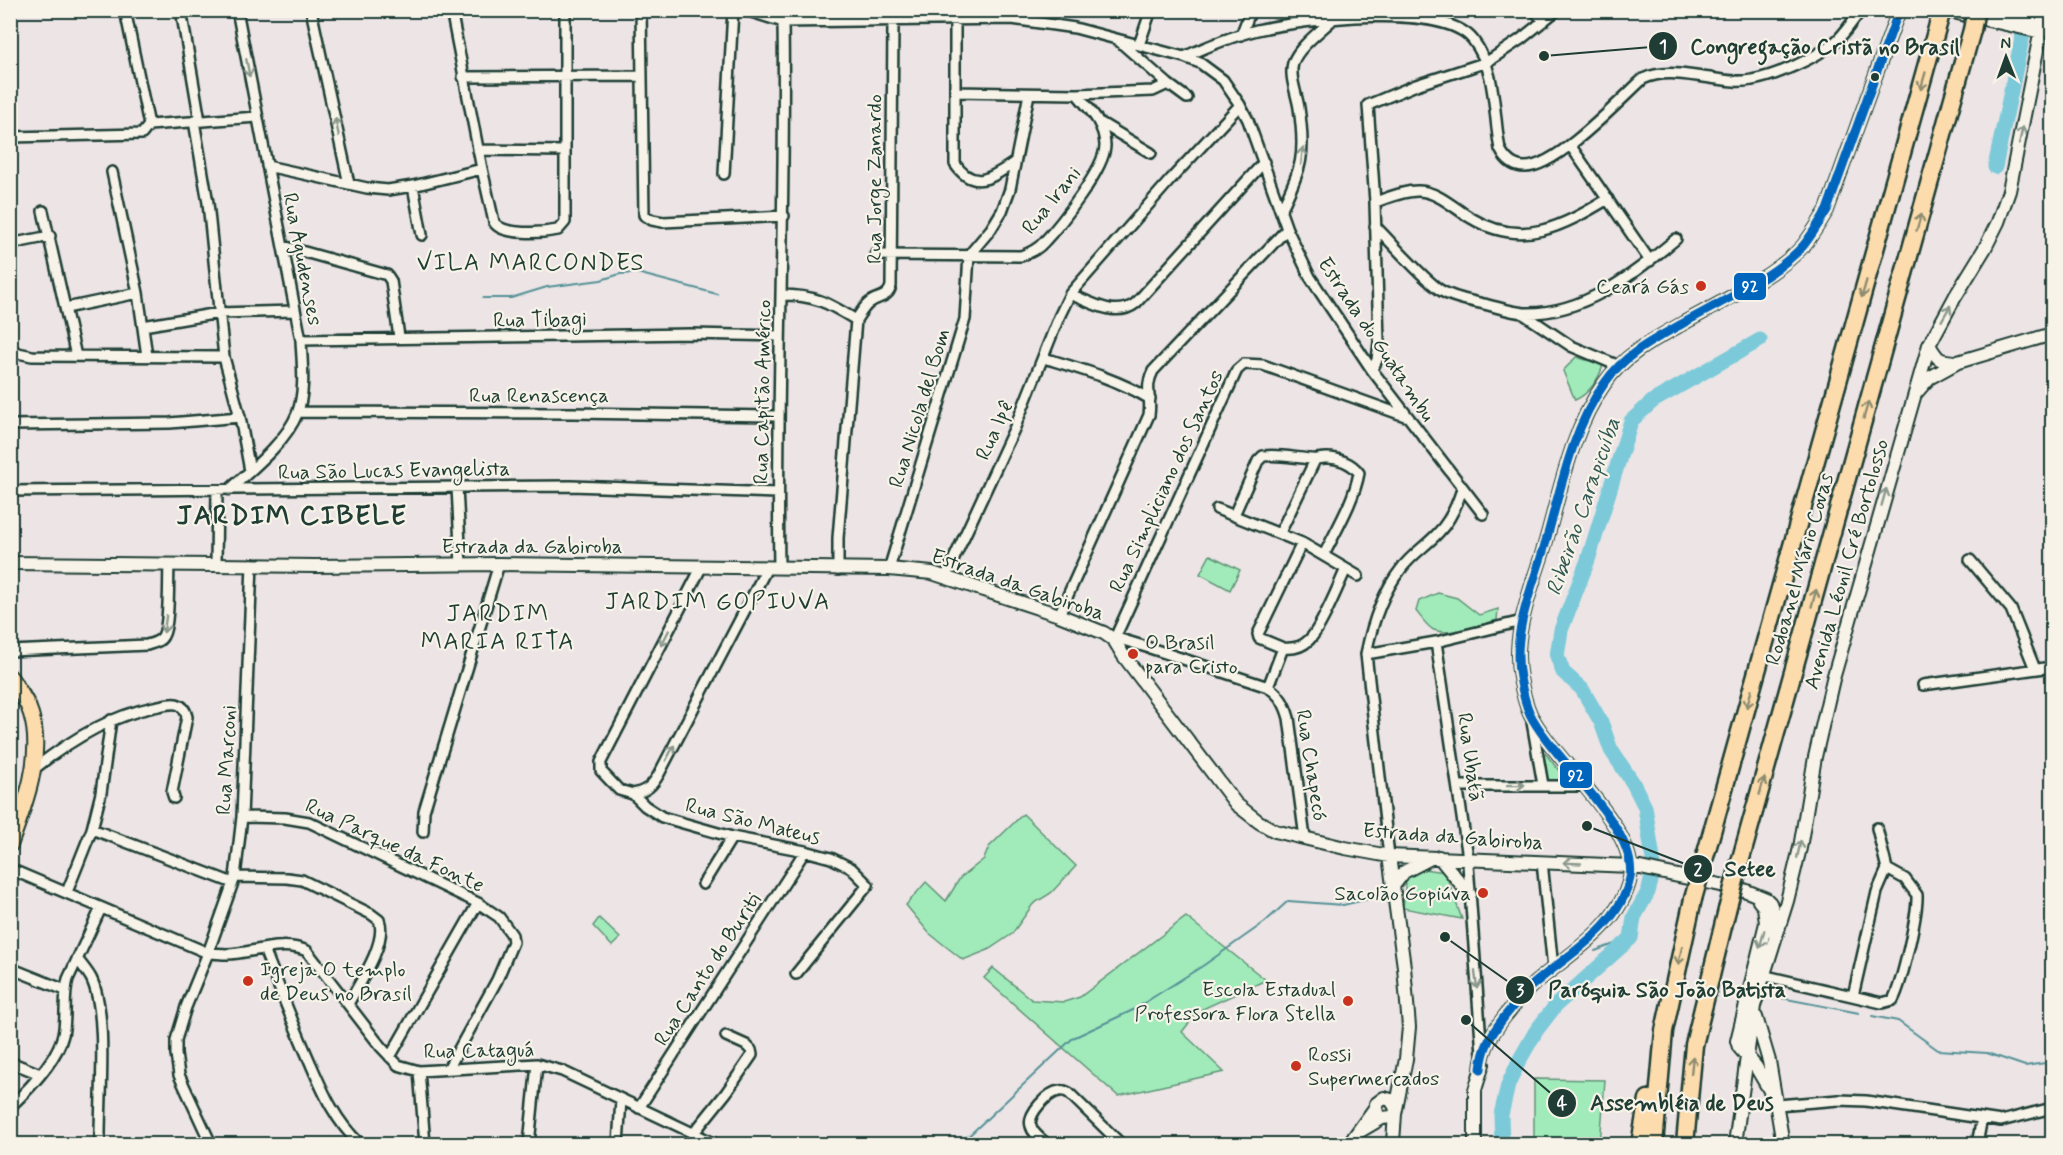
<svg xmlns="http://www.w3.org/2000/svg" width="2063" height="1155" font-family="Mynerve,sans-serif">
<rect width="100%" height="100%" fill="#ece4e5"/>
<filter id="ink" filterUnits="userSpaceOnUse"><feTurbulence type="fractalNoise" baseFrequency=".0167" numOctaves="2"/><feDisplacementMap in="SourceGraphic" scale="12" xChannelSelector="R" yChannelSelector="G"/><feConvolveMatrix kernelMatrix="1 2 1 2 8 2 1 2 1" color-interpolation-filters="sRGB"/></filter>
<g filter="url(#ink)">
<path fill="#a1ebba" stroke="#609477" stroke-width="1.5" d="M1576 357 1603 365C1599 379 1589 394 1575 400L1563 371Z
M1210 555 1240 570 1230 590 1200 574Z
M1438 593 1457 598 1479 615 1498 609 1497 620C1483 625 1445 637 1432 629 1426 625 1420 616 1416 611L1419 601Z
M1545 753 1568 782H1546L1541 755Z
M1023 814 1076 866 1051 893 1033 904 1012 934 988 950 963 960 929 933 906 905 926 882 946 901 960 878 984 859 989 847Z
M1423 869 1445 872 1462 919 1403 908 1406 877Z
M1186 917 1266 980 1198 1011 1182 1032 1224 1072 1118 1096 984 978 993 968 1032 1000 1064 1002 1080 997Z
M599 918 620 938 612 946 593 926Z
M1534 1079 1605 1080 1600 1144H1534Z"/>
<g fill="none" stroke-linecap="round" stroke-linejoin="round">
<path stroke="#579297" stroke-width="2" d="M483 298H511L547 287 601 280 620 274 637 273 717 294
M1595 951 1631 938
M1766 995 1859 1013
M1872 1016 1898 1021 1938 1050 1987 1053 2025 1066 2052 1062
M960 1144 1073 1038 1133 1010 1204 965 1265 922 1288 901 1343 905 1382 896"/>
<path stroke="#7ccad9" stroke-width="15" d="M1995 167 2028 10
M1502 1144 1501 1115 1508 1085 1519 1061 1536 1031 1556 1005 1631 938 1634 917 1648 892 1651 881 1653 859 1645 807 1633 783 1611 750 1601 722 1582 689 1563 672 1557 656 1561 630 1588 560 1631 421 1653 401 1760 340"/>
<defs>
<path id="street" d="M125 10 149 125
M181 10 200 121
M311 10 349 184
M451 10 482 169 494 222C502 236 543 233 558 230L565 222V10
M641 10 644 215 652 220 663 222 784 216
M745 10 783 22 1012 19 1075 28 1184 57 1200 63 1223 80 1240 105 1248 120 1287 229 1310 277 1372 370 1483 514
M1534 10 1544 21
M451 12 470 10
M955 20V164C974 192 993 177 1015 162
M1241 35 1251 10
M1119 41 1168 84 1187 98
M1139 45 1151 10
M1184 57C1208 46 1232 36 1257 30 1301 20 1443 1 1473 40 1497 71 1493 113 1500 149 1505 159 1512 167 1525 167 1557 167 1618 102 1643 79 1664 69 1687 75 1710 78 1724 80 1738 83 1752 80 1776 76 1816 58 1835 42 1846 33 1852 20 1862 10
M463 77 642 76
M956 92 1077 94 1153 91 1168 84
M194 121 208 203 224 357 240 417 250 471
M1101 123 1151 153
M10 137 142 134 149 125 257 117
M1570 145 1650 261
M478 150 564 151
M267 166 367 188 388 190 413 186 482 169
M112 172 138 293 147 356
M724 174 733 10
M413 186 422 235
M1375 202C1388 198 1405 190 1419 191 1439 192 1455 209 1471 218 1522 249 1563 226 1608 199
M1281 210C1302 168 1306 155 1299 108 1297 94 1289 77 1293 63 1298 47 1322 30 1333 19
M43 211 76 356
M1375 226C1394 245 1420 276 1440 290 1454 299 1473 301 1488 305 1500 308 1512 312 1524 313 1583 315 1633 275 1676 239
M10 244 50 236
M283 246 387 275 391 281 399 337
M875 255 1021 256C1030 253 1038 249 1044 242 1060 225 1106 167 1105 145 1104 123 1090 110 1077 94
M969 255 991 229 1002 211 1010 189 1029 94
M1070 294C1090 302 1116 319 1136 303L1264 162
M781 295C815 295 828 303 856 320
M66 308 138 293
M1522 313 1571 346 1619 366
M856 320C860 314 863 308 869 303 877 296 888 299 891 286L893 21
M143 326 219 313 295 311
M301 340 691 334 779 336
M10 349 18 353 32 356 224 357
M1044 358C1080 369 1117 379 1150 399
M1372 370 1377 360 1379 342 1375 202 1368 105 1416 85 1487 62 1521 39 1557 10
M298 412 573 413 779 416
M10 425 170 423 240 417
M457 487 461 565
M229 490C251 470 286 442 297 414 306 391 302 363 301 340L237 10
M10 491 571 486 778 493
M1217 509 1302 543 1358 576
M1234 515 1258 461 1263 456C1280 454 1295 458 1311 459 1316 460 1320 458 1325 458 1337 457 1352 463 1359 473 1354 501 1336 530 1324 555
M1280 533 1315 460
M1970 560 2011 609 2035 669
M216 564 217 490
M701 568 601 762V771L619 790 633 794 645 806 662 817 732 837 805 851 831 858 851 868 868 885 796 974
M779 568C776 386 786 204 783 22
M889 569 965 319 969 255
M838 570V538L856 320
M945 578 1015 427 1059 317 1070 294 1171 179 1240 105
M1059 615 1149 415C1152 397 1144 388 1153 371L1287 229
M1436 642 1467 851 1482 1054
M1283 648 1259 638 1258 634 1302 543
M10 651 147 645C153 643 160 642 163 636 170 624 168 581 169 565
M1366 654 1436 642 1522 621
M1923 685 2052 667
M1268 687 1283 648C1292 649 1302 647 1309 640 1321 629 1338 586 1346 569
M1532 722 1543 785
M34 769C69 741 110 716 154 707 169 704 183 698 187 717L172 792 174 798
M1458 786H1584
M633 794C647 791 652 786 659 774L767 568
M242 817 285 818 309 822 478 903 499 917 512 935 513 942 497 980 448 1069
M92 829 233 883
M423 832 424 811 499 564
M1305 838 1289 718C1285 704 1280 695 1268 687L1153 649 1120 639 1114 640 1237 370 1244 364 1263 365 1405 416
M1389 856 1366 654C1372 624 1382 593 1401 569 1411 555 1426 546 1438 533 1450 521 1457 505 1462 489
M1542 862 1553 968
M10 869 208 953C214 953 221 954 227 954 254 953 281 940 307 951L381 1047 398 1065 419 1071 537 1064 562 1071 716 1144
M235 877 287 878 302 880 371 914 379 920C388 942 359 984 348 1004
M703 884 732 837
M67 892 92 829 101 793 111 720
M264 949C279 987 293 1024 310 1062 323 1092 335 1121 360 1144
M77 959C82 965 87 971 91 978 109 1013 99 1103 100 1144
M10 968 65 990
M1762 975 1882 1003 1893 1000C1902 983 1918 914 1917 895L1905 879 1887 869
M1853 996 1877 892 1887 869 1877 828
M390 1057 478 903
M10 1062 40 1074
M419 1071 425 1144
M1777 1105 1839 1100 1866 1101 2001 1121 2052 1108
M10 1107C29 1089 57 1060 63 1035 67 1017 63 997 68 979L101 908
M639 1108 805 851
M693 1134 726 1093 752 1055 751 1050 746 1045 726 1036
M211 1144 179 1075 176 1054V1040L186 1007 208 953 235 877 242 817 252 564
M529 1144 537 1064
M618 1144 621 1100
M1047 1144C1041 1139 1033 1134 1031 1126 1027 1114 1048 1092 1060 1091 1064 1090 1065 1091 1069 1093L1121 1144
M1977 1144 1982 1118"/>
<path id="secondary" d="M1944 10 2041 32 2048 28
M1992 10 2043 21 2048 24
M1860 12 1861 10
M1929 345C1938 360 1938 361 1956 362
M1916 393 1929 378 1958 362 2052 334
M10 563 315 566 499 564 889 569 932 573 1059 615 1104 633 1114 640 1123 655 1236 804 1259 822 1275 831 1345 848 1389 856 1631 866 1744 890 1766 899 1770 903 1776 920 1775 936
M1439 857 1470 895
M1393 886 1404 872 1429 859
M1759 901 1764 907 1766 923 1737 1041 1739 1047 1756 1067 1776 1101
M1756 1017 1769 1061 1783 1144
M1481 1069C1483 1047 1492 1033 1505 1016 1512 1008 1518 999 1526 991 1562 957 1619 930 1630 878 1639 828 1552 759 1530 714 1525 703 1522 689 1520 678 1511 631 1534 584 1546 541 1561 488 1572 429 1604 384 1623 356 1651 341 1680 325 1717 304 1775 277 1803 246 1812 235 1819 223 1827 210L1899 10
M1377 1114 1376 1104 1384 1098 1391 1100 1396 1108
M1360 1131 1382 1118 1392 1117 1395 1114 1406 1059 1409 1027 1404 967 1389 856
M1393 1142 1395 1114
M1349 1144 1375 1108
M1475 1144V1090L1483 1064
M1735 1144 1754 1006 1787 901 1800 848 1815 757 1833 679 1929 345 1955 297 1985 248 1998 222 2009 191 2045 10"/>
<path id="primary" d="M10 677C18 689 27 700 31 714 44 756 25 805 10 845"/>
<path id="highway" d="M1706 853 1942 10
M1740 862 1972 30
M1640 1144 1648 1099
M1654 1144 1664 1031 1693 899
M1685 1144 1694 1045 1727 910"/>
</defs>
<use href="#street" stroke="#1f3d34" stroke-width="14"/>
<use href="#secondary" stroke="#1f3d34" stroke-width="16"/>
<use href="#primary" stroke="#1f3d34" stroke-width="18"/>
<use href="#highway" stroke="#1f3d34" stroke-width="21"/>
<use href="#street" stroke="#f7f3e8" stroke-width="9"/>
<use href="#secondary" stroke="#f7f3e8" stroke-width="12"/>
<use href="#primary" stroke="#fcdcac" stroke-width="14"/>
<use href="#highway" stroke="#fcdcac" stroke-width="16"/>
<defs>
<path id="highway-bridge" d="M1972 30 1976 10
M1693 899 1706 853
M1727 910 1740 862"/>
</defs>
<use href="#highway-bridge" stroke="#1f3d34" stroke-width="21" stroke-linecap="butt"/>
<use href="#highway-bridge" stroke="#fcdcac" stroke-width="16"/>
<defs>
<path id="bus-1" d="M1481 1069C1483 1047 1492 1033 1505 1016 1512 1008 1518 999 1526 991 1562 957 1619 930 1630 878 1639 828 1552 759 1530 714 1525 703 1522 689 1520 678 1511 631 1534 584 1546 541 1561 488 1572 429 1604 384 1623 356 1651 341 1680 325 1717 304 1775 277 1803 246 1812 235 1819 223 1827 210L1899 10"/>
</defs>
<use href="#bus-1" stroke="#f7f3e8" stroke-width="14"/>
<use href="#bus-1" stroke="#0065bd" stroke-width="9"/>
</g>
<defs><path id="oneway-shaft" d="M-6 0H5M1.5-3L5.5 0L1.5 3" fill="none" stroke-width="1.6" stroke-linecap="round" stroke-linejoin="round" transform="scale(1.5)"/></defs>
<g stroke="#8b988e">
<use href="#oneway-shaft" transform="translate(248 68) rotate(79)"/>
<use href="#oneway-shaft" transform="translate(337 127) rotate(-102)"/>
<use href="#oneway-shaft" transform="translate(2021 135) rotate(-78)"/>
<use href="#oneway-shaft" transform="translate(1302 156) rotate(-84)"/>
<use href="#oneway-shaft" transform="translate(1946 313) rotate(-60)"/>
<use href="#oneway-shaft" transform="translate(1884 497) rotate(-74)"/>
<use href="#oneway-shaft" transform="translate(165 624) rotate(98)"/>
<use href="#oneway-shaft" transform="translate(665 638) rotate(117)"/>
<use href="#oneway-shaft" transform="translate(670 753) rotate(-62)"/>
<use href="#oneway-shaft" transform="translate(1516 785) rotate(-1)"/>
<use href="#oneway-shaft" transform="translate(1799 849) rotate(-78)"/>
<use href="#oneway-shaft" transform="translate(1572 863) rotate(-177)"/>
<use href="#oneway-shaft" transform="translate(1762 939) rotate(105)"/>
<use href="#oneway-shaft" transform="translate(1476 980) rotate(83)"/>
</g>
<g stroke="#8e8c70">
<use href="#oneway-shaft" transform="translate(1923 81) rotate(106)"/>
<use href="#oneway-shaft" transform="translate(1919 222) rotate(-74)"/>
<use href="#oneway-shaft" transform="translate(1864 289) rotate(106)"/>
<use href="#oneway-shaft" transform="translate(1866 410) rotate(-74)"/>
<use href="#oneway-shaft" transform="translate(1814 598) rotate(-74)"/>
<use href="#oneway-shaft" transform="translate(1749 699) rotate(106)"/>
<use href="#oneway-shaft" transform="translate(1762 786) rotate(-74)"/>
<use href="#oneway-shaft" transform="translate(1680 956) rotate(103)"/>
<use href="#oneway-shaft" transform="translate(1692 1065) rotate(-84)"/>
</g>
</g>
<circle fill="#1f3d34" stroke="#f7f3e8" stroke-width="2" cx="1875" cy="77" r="5"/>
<g fill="#c8321e" stroke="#f7f3e8" stroke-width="2">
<circle cx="1701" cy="286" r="6"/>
<circle cx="1133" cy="654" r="6"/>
<circle cx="1483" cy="893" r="6"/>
<circle cx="248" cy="981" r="6"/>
<circle cx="1348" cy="1001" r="6"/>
<circle cx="1296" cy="1066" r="6"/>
</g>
<g text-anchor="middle" stroke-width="4.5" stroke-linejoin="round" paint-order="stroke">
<g font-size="21" fill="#1f3d34" stroke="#f7f3e8">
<text transform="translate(874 179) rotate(-90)" y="7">Rua Jorge Zanardo</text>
<text transform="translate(1051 200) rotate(-51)" y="7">Rua Irani</text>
<text transform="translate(303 259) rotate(79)" y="7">Rua Agudenses</text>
<text transform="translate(540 319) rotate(-1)" y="7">Rua Tibagi</text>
<text transform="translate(1377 339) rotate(56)" y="7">Estrada do Guatambu</text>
<text transform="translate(762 392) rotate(-89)" y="7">Rua Capitão Américo</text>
<text x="539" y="402">Rua Renascença</text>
<text transform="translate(919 408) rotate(-73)" y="7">Rua Nicola del Bom</text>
<text transform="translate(994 430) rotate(-66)" y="7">Rua Ipê</text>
<text transform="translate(394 470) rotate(-1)" y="7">Rua São Lucas Evangelista</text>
<text transform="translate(1166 481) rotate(-65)" y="7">Rua Simpliciano dos Santos</text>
<text x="532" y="553">Estrada da Gabiroba</text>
<text transform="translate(1846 564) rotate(-74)" y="7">Avenida Léonil Cré Bortolosso</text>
<text transform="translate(1799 569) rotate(-74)" y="7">Rodoanel Mário Covas</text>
<text transform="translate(1018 584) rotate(19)" y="7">Estrada da Gabiroba</text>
<text transform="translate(1471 757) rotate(82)" y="7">Rua Ubatã</text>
<text transform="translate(226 760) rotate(-87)" y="7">Rua Marconi</text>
<text transform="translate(1312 765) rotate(81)" y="7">Rua Chapecó</text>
<text transform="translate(753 821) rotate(14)" y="7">Rua São Mateus</text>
<text transform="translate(1453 836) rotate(4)" y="7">Estrada da Gabiroba</text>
<text transform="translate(395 845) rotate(25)" y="7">Rua Parque da Fonte</text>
<text transform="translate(707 969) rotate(-57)" y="7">Rua Canto do Buriti</text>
<text transform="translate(479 1050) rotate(-1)" y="7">Rua Cataguá</text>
</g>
<g font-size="21" fill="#1f3d34" stroke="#f7f3e8" text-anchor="end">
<text x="1689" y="293">Ceará Gás</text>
<text x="1145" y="649" text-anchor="start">O Brasil<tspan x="1145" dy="24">para Cristo</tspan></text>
<text x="1471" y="900">Sacolão Gopiúva</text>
<text x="260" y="976" text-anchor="start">Igreja O templo<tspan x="260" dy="24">de Deus no Brasil</tspan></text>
<text x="1336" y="996">Escola Estadual<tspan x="1336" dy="24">Professora Flora Stella</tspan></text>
<text x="1308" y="1061" text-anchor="start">Rossi<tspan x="1308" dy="24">Supermercados</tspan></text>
</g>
<g font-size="22" font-style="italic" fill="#325955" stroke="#f7f3e8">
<text transform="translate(1582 506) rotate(-71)" y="8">Ribeirão Carapicuíba</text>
</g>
<g font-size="24" letter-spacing="1.5" fill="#1f3d34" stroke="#f7f3e8">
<text x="531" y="270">VILA MARCONDES</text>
<text x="718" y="609">JARDIM GOPIUVA</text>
<text x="498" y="621">JARDIM<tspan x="498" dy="28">MARIA RITA</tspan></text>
</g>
<g font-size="27" font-weight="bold" letter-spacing="1.5" fill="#1f3d34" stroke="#f7f3e8">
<text x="292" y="524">JARDIM CIBELE</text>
</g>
</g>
<path fill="none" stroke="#1f3d34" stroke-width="2" d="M1544 56L1663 46M1587 826L1698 869M1445 937L1520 990M1466 1020L1562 1103"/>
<g fill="#1f3d34" stroke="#f7f3e8" stroke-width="2">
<circle cx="1544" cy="56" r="6"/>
<circle cx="1587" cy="826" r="6"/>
<circle cx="1445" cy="937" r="6"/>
<circle cx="1466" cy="1020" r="6"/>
<circle cx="1663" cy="46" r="15"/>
<circle cx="1698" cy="869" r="15"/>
<circle cx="1520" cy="990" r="15"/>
<circle cx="1562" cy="1103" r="15"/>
</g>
<g font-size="18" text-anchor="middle" font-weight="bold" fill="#fff">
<text x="1663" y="52">1</text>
<text x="1698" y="875">2</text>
<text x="1520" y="996">3</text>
<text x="1562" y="1109">4</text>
</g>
<g font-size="22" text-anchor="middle" font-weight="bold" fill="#1f3d34" stroke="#f7f3e8" stroke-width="4.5" stroke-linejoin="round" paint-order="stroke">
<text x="1825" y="54">Congregação Cristã no Brasil</text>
<text x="1750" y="876">Setee</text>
<text x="1667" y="997">Paróquia São João Batista</text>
<text x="1682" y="1110">Assembléia de Deus</text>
</g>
<g stroke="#f7f3e8" stroke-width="2">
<rect x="1733" y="272" width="34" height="29" rx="6" fill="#0065bd"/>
<rect x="1559" y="761" width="34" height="28" rx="6" fill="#0065bd"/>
</g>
<g font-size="16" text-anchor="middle" font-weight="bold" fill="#fff">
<text x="1750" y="292">92</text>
<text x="1576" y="781">92</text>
</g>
<rect width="2063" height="1155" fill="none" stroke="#f7f3e8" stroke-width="36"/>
<rect x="18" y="18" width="2027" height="1119" fill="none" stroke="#1f3d34" stroke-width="2" filter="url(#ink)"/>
<g transform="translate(2006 57) rotate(359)" stroke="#f7f3e8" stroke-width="4.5" paint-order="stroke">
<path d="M0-4.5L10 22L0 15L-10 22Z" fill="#1f3d34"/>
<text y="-9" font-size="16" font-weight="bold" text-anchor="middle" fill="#1f3d34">N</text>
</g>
</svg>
